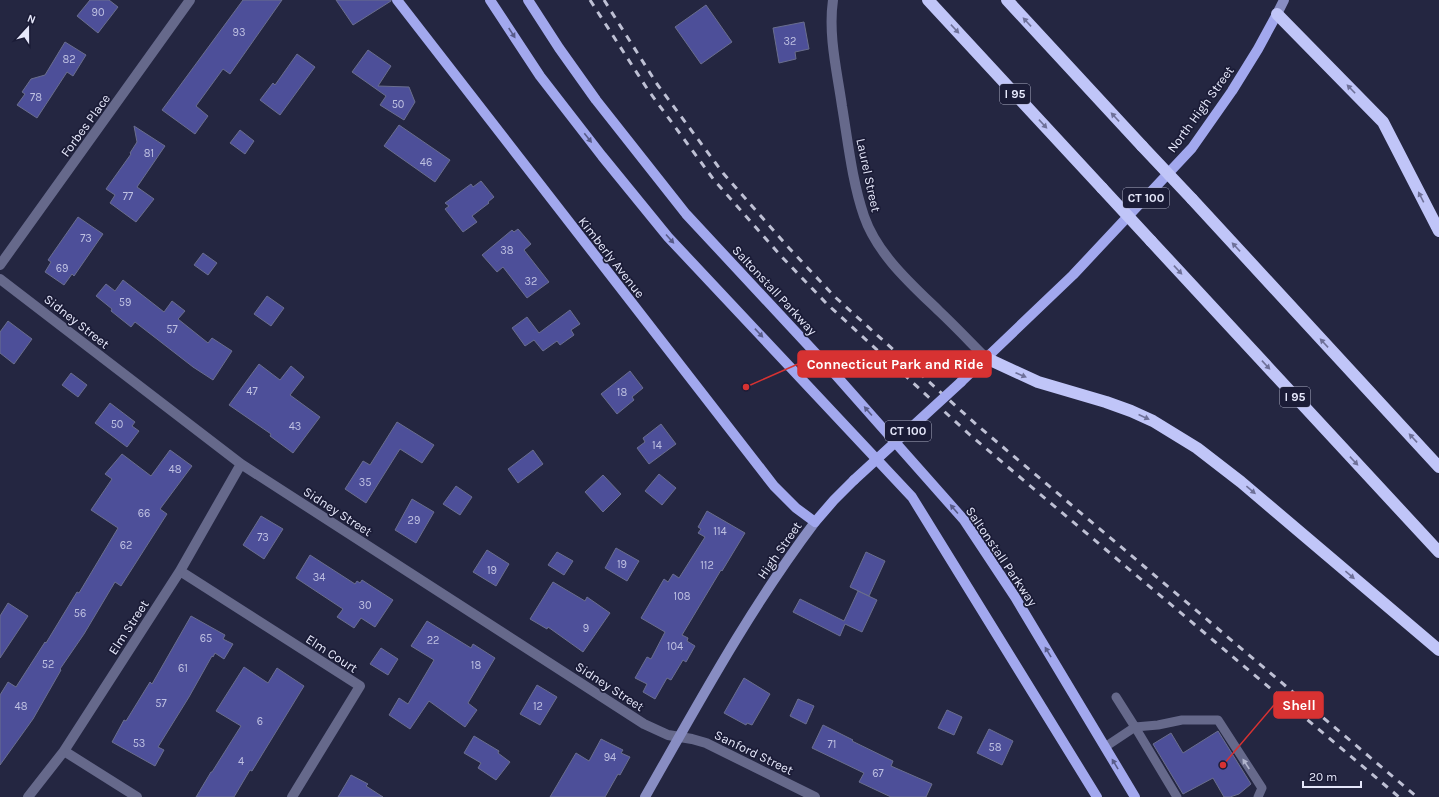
<svg xmlns="http://www.w3.org/2000/svg" width="1439" height="797" font-family="Karla,sans-serif">
<rect width="100%" height="100%" fill="#242641"/>
<path fill="#4d4f99" stroke="#6a6e8e" d="M90 0H109L118 7 98 33 77 16Z
M243 0H282L230 74 223 69 196 106 208 116 195 134 162 110Z
M336 0H391V1L353 25Z
M706 5 732 42 701 64 675 27Z
M804 22 809 49 795 52 796 59 779 63 773 28Z
M65 42 86 55 73 76 67 72 37 118 17 105 25 94 22 92 31 79 45 75Z
M368 50 391 66 378 86 409 87 415 102 404 120 380 105 386 96 352 72Z
M297 54 315 67 280 115 260 100 273 83 275 85Z
M399 125 450 160 435 182 384 146Z
M134 126 165 146 137 187 154 199 136 222 110 203 115 195 106 189 131 154 130 153 137 142Z
M240 130 254 141 245 154 230 143Z
M481 181 494 197 488 202 489 203 472 216 477 222 463 232 445 209 449 206 445 203 471 184 473 187Z
M78 217 103 234 74 276 72 274 64 285 45 272 51 262 48 260Z
M518 229 531 244 524 250 549 282 527 298 503 267 497 272 482 255 512 230 514 232Z
M203 253 217 263 208 275 194 265Z
M123 280 164 312 172 301 185 311 178 319 208 343 212 338 232 351 213 380 193 367 135 322 131 327 111 311 112 309 96 296 106 284 115 291Z
M267 296 284 308 271 326 254 314Z
M570 310 580 324 571 330 574 335 560 345 557 341 543 351 534 340 525 346 512 328 527 317 539 333Z
M8 321 32 339 14 364 0 353V332Z
M259 364 280 380 291 366 304 377 290 395 320 417 293 453 270 436 271 434 229 405Z
M630 371 643 388 632 397 634 400 617 414 601 394Z
M71 373 87 385 78 397 62 385Z
M110 403 135 422 132 426 139 431 127 447 95 423Z
M397 422 434 445 422 463 400 449 366 503 345 489 363 461 370 465Z
M661 424 676 444 649 464 637 448 645 442 643 438Z
M170 450 192 466 160 509 167 514 121 586 115 582 84 634 60 669 61 670 33 719 0 765V695L8 682 16 687 45 642 46 643 77 592 79 593 118 528 91 510 112 479 105 474 122 454 151 476Z
M533 450 543 464 518 483 508 469Z
M659 474 676 488 662 505 645 491Z
M603 475 621 494 603 512 585 492Z
M456 486 472 497 460 515 443 504Z
M412 499 434 512 416 543 395 530Z
M707 511 745 533 722 571 721 570 682 635 688 638 687 641 695 646 686 662 683 660 671 680 667 678 655 699 643 692 647 684 635 678 647 657 651 659 665 632 641 618 664 579 668 582 673 574 679 578 705 537 698 533 701 529 698 527Z
M261 516 283 529 264 559 243 545Z
M616 548 639 561 627 581 605 568Z
M487 550 509 564 496 586 473 572Z
M557 552 573 561 564 575 548 565Z
M866 552 885 561 869 596 850 587Z
M310 555 355 584 357 581 360 583 362 580 393 600 375 627 361 618 354 628 337 617 343 609 296 578Z
M553 582 585 601 587 597 610 613 583 652 548 627 547 629 530 619Z
M858 591 877 600 862 632 845 624 840 636 793 612 800 599 844 621Z
M8 603 28 616 0 658V616Z
M191 616 225 635 223 639 233 644 224 659 215 653 213 657 212 656 189 697 158 747 164 750 155 766 112 742 124 720 126 721 150 682 152 684Z
M427 621 471 648 473 644 495 658 468 703 477 710 465 727 429 701 410 729 389 715 399 698 408 704 434 660 411 646Z
M381 648 398 659 388 675 370 664Z
M244 667 268 683 277 668 304 686 252 771 250 770 234 797H196L211 772H212L241 726 216 711Z
M744 678 770 694 752 725 747 723 746 725 724 713Z
M537 685 557 697 540 725 520 714Z
M798 699 814 706 806 724 790 716Z
M947 710 962 717 954 735 938 728Z
M823 725 853 740 852 741 893 761 891 766 932 784 926 797H891L859 782 864 773 812 748Z
M989 729 1013 741 1002 765 977 753Z
M1218 731 1251 784 1239 794 1230 797H1224L1213 778 1183 794 1153 744 1171 733 1183 753Z
M474 736 499 751 498 753 510 762 496 780 478 768 481 763 464 753Z
M601 739 623 750 621 753 630 757 620 775 618 774 605 797H550L576 753 589 761Z
M351 775 368 784 366 786 383 797H338Z"/>
<g fill="none" stroke-linecap="round" stroke-linejoin="round">
<path stroke="#66698b" stroke-width="9" d="M1116 697 1135 727 1158 725 1182 720H1218L1262 788 1258 797
M1105 747 1135 727 1177 797"/>
<path stroke="#66698b" stroke-width="10" d="M0 279 241 464 644 724 668 735 692 739 706 743 815 797
M180 571 360 686 292 797
M64 751 137 797
M28 797 64 751 180 571 241 464"/>
<path stroke="#66698b" stroke-width="10" d="M833 0C828 35 837 71 842 106 848 142 852 181 864 216 877 254 911 284 939 311 955 326 970 342 986 358
M0 265 190 0"/>
<path stroke="#888dc2" stroke-width="10" d="M1277 14 1284 0
M645 797C698 704 750 608 815 522"/>
<path stroke="#a2a8ee" stroke-width="10" d="M397 0 774 486 796 508 815 522 834 500 854 480
M490 0 540 76 602 156 668 237 912 497 1097 797
M528 0 559 48 596 100 686 214 833 372 964 520 1015 597 1135 797
M961 382 1073 275 1192 148 1232 91 1258 49 1277 14"/>
<path stroke="#c0c5f8" stroke-width="12" d="M928 0 1102 188
M1007 0 1142 146
M1277 14 1383 122 1439 231
M1192 199 1439 467
M1151 241 1439 552
M986 358 1038 382 1106 402 1131 411 1153 421 1197 448 1241 482 1439 650"/>
<path stroke="#bec0d4" stroke-width="3" stroke-dasharray="7 7" stroke-linecap="butt" d="M590 0 648 90 714 180 781 256 827 304 970 435 1399 797
M604 0 657 84 723 173 789 248 835 297 978 426 1417 797"/>
<path stroke="#a2a8ee" stroke-width="10" d="M854 480 961 382"/>
<path stroke="#c0c5f8" stroke-width="12" d="M1142 146 1192 199
M1102 188 1151 241"/>
</g>
<defs><path id="oneway-solid" d="M-6-.8H1V-3.2L6.5 0L1 3.2V.8H-6Z"/></defs>
<g fill="#6e7098">
<use href="#oneway-solid" transform="translate(1027 22) rotate(-133)"/>
<use href="#oneway-solid" transform="translate(955 29) rotate(47)"/>
<use href="#oneway-solid" transform="translate(1351 89) rotate(-134)"/>
<use href="#oneway-solid" transform="translate(1115 117) rotate(-133)"/>
<use href="#oneway-solid" transform="translate(1043 124) rotate(47)"/>
<use href="#oneway-solid" transform="translate(1421 197) rotate(-117)"/>
<use href="#oneway-solid" transform="translate(1236 247) rotate(-133)"/>
<use href="#oneway-solid" transform="translate(1178 270) rotate(47)"/>
<use href="#oneway-solid" transform="translate(1324 343) rotate(-133)"/>
<use href="#oneway-solid" transform="translate(1266 365) rotate(47)"/>
<use href="#oneway-solid" transform="translate(1021 375) rotate(23)"/>
<use href="#oneway-solid" transform="translate(1144 417) rotate(25)"/>
<use href="#oneway-solid" transform="translate(1413 438) rotate(-133)"/>
<use href="#oneway-solid" transform="translate(1354 461) rotate(47)"/>
<use href="#oneway-solid" transform="translate(1251 490) rotate(40)"/>
<use href="#oneway-solid" transform="translate(1350 575) rotate(40)"/>
</g>
<g fill="#585b89">
<use href="#oneway-solid" transform="translate(512 33) rotate(57)"/>
<use href="#oneway-solid" transform="translate(588 138) rotate(52)"/>
<use href="#oneway-solid" transform="translate(670 239) rotate(48)"/>
<use href="#oneway-solid" transform="translate(759 333) rotate(47)"/>
<use href="#oneway-solid" transform="translate(868 411) rotate(-131)"/>
<use href="#oneway-solid" transform="translate(954 509) rotate(-131)"/>
<use href="#oneway-solid" transform="translate(1048 652) rotate(-121)"/>
<use href="#oneway-solid" transform="translate(1115 764) rotate(-121)"/>
</g>
<use fill="#b2b5ce" href="#oneway-solid" transform="translate(1246 764) rotate(-123)"/>
<g text-anchor="middle" stroke-width="3.5" stroke-linejoin="round" paint-order="stroke">
<g font-size="11" fill="#bfc1e2">
<text x="98" y="16">90</text>
<text x="239" y="36">93</text>
<text x="790" y="45">32</text>
<text x="69" y="63">82</text>
<text x="36" y="101">78</text>
<text x="398" y="108">50</text>
<text x="149" y="157">81</text>
<text x="426" y="166">46</text>
<text x="128" y="200">77</text>
<text x="86" y="242">73</text>
<text x="507" y="254">38</text>
<text x="62" y="272">69</text>
<text x="531" y="285">32</text>
<text x="125" y="306">59</text>
<text x="172" y="333">57</text>
<text x="252" y="395">47</text>
<text x="622" y="396">18</text>
<text x="117" y="428">50</text>
<text x="295" y="430">43</text>
<text x="657" y="449">14</text>
<text x="175" y="473">48</text>
<text x="365" y="486">35</text>
<text x="144" y="517">66</text>
<text x="414" y="524">29</text>
<text x="720" y="535">114</text>
<text x="263" y="541">73</text>
<text x="126" y="549">62</text>
<text x="622" y="568">19</text>
<text x="707" y="569">112</text>
<text x="492" y="574">19</text>
<text x="319" y="581">34</text>
<text x="682" y="600">108</text>
<text x="365" y="609">30</text>
<text x="80" y="617">56</text>
<text x="586" y="632">9</text>
<text x="206" y="642">65</text>
<text x="433" y="644">22</text>
<text x="675" y="650">104</text>
<text x="48" y="668">52</text>
<text x="476" y="669">18</text>
<text x="183" y="672">61</text>
<text x="161" y="707">57</text>
<text x="21" y="710">48</text>
<text x="538" y="710">12</text>
<text x="260" y="725">6</text>
<text x="139" y="747">53</text>
<text x="832" y="748">71</text>
<text x="995" y="751">58</text>
<text x="610" y="761">94</text>
<text x="241" y="765">4</text>
<text x="878" y="777">67</text>
</g>
<g fill="#1b1c37" stroke="#a8aac0" stroke-width="1">
<rect x="1000" y="84" width="30" height="20" rx="3"/>
<rect x="1123" y="188" width="46" height="20" rx="3"/>
<rect x="1280" y="387" width="30" height="20" rx="3"/>
<rect x="885" y="421" width="46" height="20" rx="3"/>
</g>
<g font-size="12" font-weight="bold" fill="#e5e7fa">
<text x="1015" y="98">I 95</text>
<text x="1146" y="202">CT 100</text>
<text x="1295" y="401">I 95</text>
<text x="908" y="435">CT 100</text>
</g>
<g font-size="13" fill="#e5e7fa" stroke="#1b1c37">
<text transform="translate(1200 109) rotate(-54)" y="5">North High Street</text>
<text transform="translate(85 125) rotate(-54)" y="5">Forbes Place</text>
<text transform="translate(869 175) rotate(78)" y="5">Laurel Street</text>
<text transform="translate(612 257) rotate(52)" y="5">Kimberly Avenue</text>
<text transform="translate(775 290) rotate(47)" y="5">Saltonstall Parkway</text>
<text transform="translate(77 321) rotate(38)" y="5">Sidney Street</text>
<text transform="translate(338 511) rotate(33)" y="5">Sidney Street</text>
<text transform="translate(779 550) rotate(-55)" y="5">High Street</text>
<text transform="translate(1002 556) rotate(56)" y="5">Saltonstall Parkway</text>
<text transform="translate(128 627) rotate(-57)" y="5">Elm Street</text>
<text transform="translate(332 653) rotate(33)" y="5">Elm Court</text>
<text transform="translate(610 686) rotate(33)" y="5">Sidney Street</text>
<text transform="translate(754 752) rotate(26)" y="5">Sanford Street</text>
</g>
</g>
<path fill="none" stroke="#d73232" stroke-width="1.5" d="M746 387L798 364M1223 765L1274 705"/>
<g fill="#d73232" stroke="#1b1c37" stroke-width="1.5">
<circle cx="746" cy="387" r="4"/>
<circle cx="1223" cy="765" r="4"/>
</g>
<g fill="#d73232" stroke="#d73232" stroke-width="1.5">
<rect x="798" y="351" width="193" height="26" rx="4"/>
<rect x="1274" y="692" width="49" height="26" rx="4"/>
</g>
<g font-size="14" text-anchor="middle" font-weight="bold" fill="#fff">
<text x="895" y="369">Connecticut Park and Ride</text>
<text x="1299" y="710">Shell</text>
</g>
<g transform="translate(28 28) rotate(21)" stroke="#1b1c37" stroke-width="3" paint-order="stroke">
<path d="M0-3L7 15L0 10L-7 15Z" fill="#e5e7fa"/>
<text y="-6" font-size="11" font-weight="bold" text-anchor="middle" fill="#e5e7fa">N</text>
</g>
<path d="M1303 781v6h58v-6" fill="none" stroke="#e5e7fa" stroke-width="2"/>
<text x="1309" y="781" font-size="12" fill="#e5e7fa" stroke="#1b1c37" stroke-width="3" paint-order="stroke">20 m</text>
</svg>
